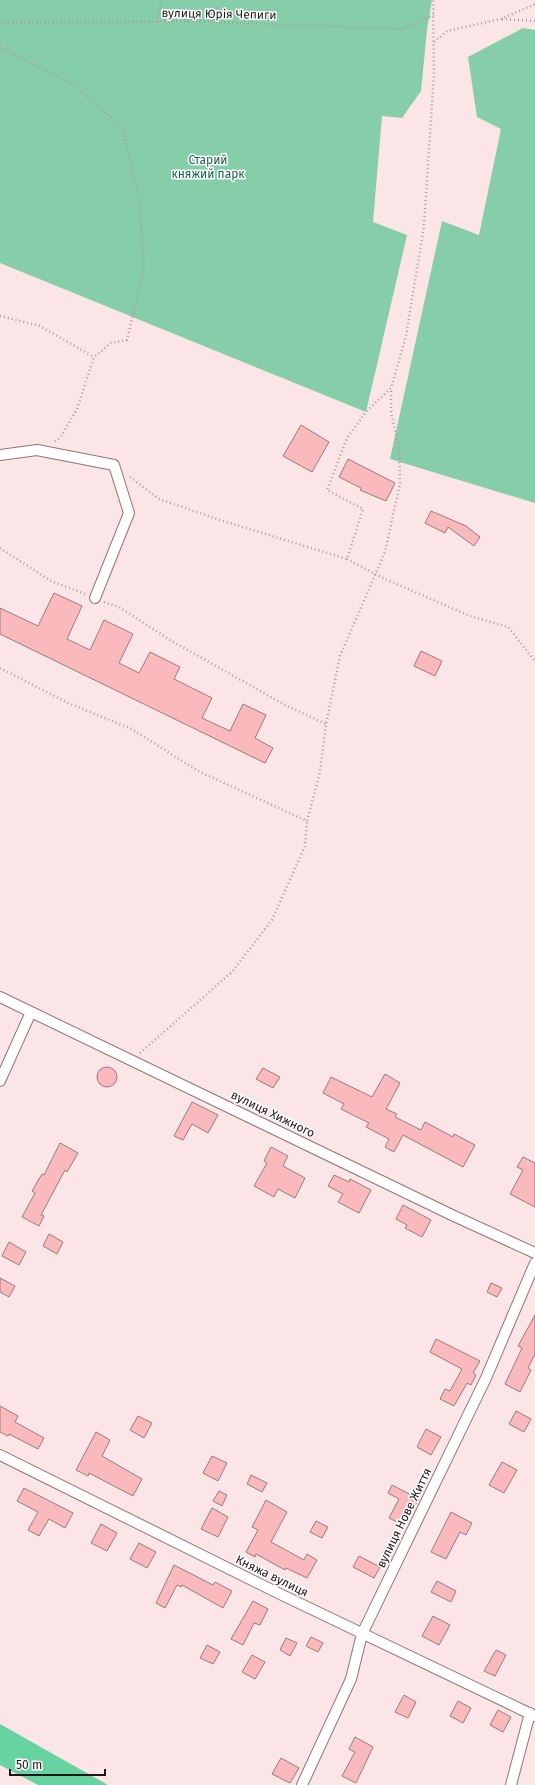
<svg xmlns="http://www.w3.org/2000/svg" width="535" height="1785" font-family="'Fira Sans',sans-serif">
<rect width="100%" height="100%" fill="#fce5e6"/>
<path fill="#86cda9" d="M0 0H432L427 30 421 91 402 118 382 116 373 222 407 235 366 412 0 263Z
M523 28 535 30V503L390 459 442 221 479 235 501 129 477 117 468 57Z"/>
<path fill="#67d3a0" d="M0 1724 108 1785H38L0 1765Z"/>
<path fill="#fababd" stroke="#9b7a7c" d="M301 425 329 442 312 472 283 456Z
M348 459 395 483 386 501 360 490 361 488 339 477Z
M431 511 466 526 480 537 474 546 448 527 445 533 425 523Z
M54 593 82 606 67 639 90 650 104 620 133 634 119 663 139 673 150 652 180 667 174 679 212 698 202 718 230 731 243 704 266 715 255 738 273 748 265 763 0 634V608L38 626Z
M421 651 442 661 435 676 414 666Z
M97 1077a10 10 0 1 1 20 0a10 10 0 1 1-20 0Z
M263 1068 280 1077 273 1088 256 1079Z
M385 1074 400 1083 386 1109 397 1114 395 1117 421 1130 425 1122 453 1137 454 1134 475 1145 463 1167 403 1135 394 1152 385 1147 389 1139 366 1127 369 1123 341 1109 344 1104 323 1093 331 1077 372 1097Z
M192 1102 218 1115 208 1133 192 1124 183 1140 174 1136Z
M60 1143 78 1153 67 1172 65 1170 41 1215 44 1216 39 1226 22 1217 35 1193 32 1191 42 1174 44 1175Z
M271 1147 288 1156 283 1166 305 1178 295 1198 278 1189 274 1197 254 1186 267 1163 264 1161Z
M523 1157 535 1163V1207L510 1194 523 1170 517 1167Z
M334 1175 349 1182 350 1179 371 1190 359 1213 338 1202 343 1194 328 1186Z
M403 1205 431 1220 422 1237 405 1228 407 1225 396 1219Z
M49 1234 63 1242 57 1254 43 1246Z
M9 1242 26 1252 19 1265 2 1256Z
M0 1278 15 1286 9 1297 0 1292Z
M491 1283 502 1288 497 1297 487 1292Z
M535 1315V1354L528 1368 531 1370 520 1392 505 1384 522 1348 518 1346Z
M436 1339 480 1361 473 1373 476 1375 471 1385 467 1383 454 1406 440 1399 445 1389 450 1391 462 1369 430 1352Z
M0 1406 18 1416 15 1422 44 1438 38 1449 9 1434 8 1436 0 1432Z
M516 1411 531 1419 524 1432 509 1424Z
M138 1416 152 1423 144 1438 130 1430Z
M426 1429 441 1437 431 1455 417 1447Z
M96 1432 110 1440 102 1456 142 1479 133 1496 89 1473 88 1476 76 1470Z
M212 1456 227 1463 218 1481 203 1473Z
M502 1462 517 1470 504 1493 489 1485Z
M251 1475 267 1483 262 1492 247 1484Z
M392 1485 419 1499 414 1507 411 1506 401 1524 389 1518 399 1499 388 1493Z
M24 1488 73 1513 65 1528 49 1519 39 1536 28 1530 38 1512 17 1501Z
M219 1491 227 1495 222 1506 213 1501Z
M266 1500 287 1512 271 1542 304 1560 307 1554 317 1560 307 1578 286 1568 285 1570 256 1554 255 1557 246 1552 258 1530 252 1527Z
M212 1508 228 1517 218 1537 201 1529Z
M451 1512 472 1523 466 1535 460 1532 446 1559 431 1552Z
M316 1521 328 1527 322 1538 310 1532Z
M101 1524 117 1533 107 1551 91 1543Z
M139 1543 156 1552 147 1568 130 1559Z
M359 1556 380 1567 374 1578 353 1567Z
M174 1565 213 1585 215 1582 232 1591 223 1608 182 1585 181 1587 177 1585 165 1608 156 1603Z
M437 1581 456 1591 451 1602 431 1592Z
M253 1601 268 1609 260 1625 254 1623 243 1645 231 1639Z
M433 1616 450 1625 439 1645 422 1636Z
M311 1637 323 1643 318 1652 306 1646Z
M286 1638 297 1643 290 1656 280 1650Z
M207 1645 220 1652 213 1664 200 1658Z
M496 1650 506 1655 495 1676 484 1671Z
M252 1655 265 1662 255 1679 242 1672Z
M404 1695 416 1702 408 1718 395 1712Z
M458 1701 471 1708 463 1723 450 1716Z
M498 1710 511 1717 503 1732 490 1725Z
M355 1737 373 1747 356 1783 342 1776 355 1752 349 1749Z
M281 1758 299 1768 290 1783 272 1774Z"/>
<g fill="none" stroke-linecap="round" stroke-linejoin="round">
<defs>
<path id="street" d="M0 455 37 450 114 465 129 513 95 598
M0 997 454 1216 535 1253
M0 1081 31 1012
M0 1455 280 1594 535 1716
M302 1785 351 1679 362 1634 486 1378 535 1263
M511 1785 530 1713"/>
</defs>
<use href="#street" stroke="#947375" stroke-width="12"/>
<path stroke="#b09c9d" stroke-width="2.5" stroke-dasharray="1 3" stroke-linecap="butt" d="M502 19 535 21
M158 22 161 0
M0 23 186 21 402 29 434 15
M434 42 447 31 501 19 535 4
M0 47 71 83 122 127 139 197 144 268 127 340 111 343 94 357 77 409 60 438 54 442
M0 316 40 326 94 357
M130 477 159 499 220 520 347 559 363 509 327 490 347 438 366 412 391 388 406 336 424 226 434 73 433 0
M0 548 51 581 85 594
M347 559 383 578 470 616 508 627 535 661
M104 602 119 607 170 640 285 705 326 724
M0 668 68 703 132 729 196 770 307 821 320 772 326 724 340 656 385 552 400 483 399 448 391 412V388
M140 1053 232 972 272 920 305 846 307 821"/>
<use href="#street" stroke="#fff" stroke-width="10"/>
</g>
<g text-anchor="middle" stroke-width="3" stroke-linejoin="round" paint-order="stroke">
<g font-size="12" fill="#221516" stroke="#fff">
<text transform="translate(219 14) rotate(1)" y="4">вулиця Юрія Чепиги</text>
<text transform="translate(273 1114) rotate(26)" y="4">вулиця Хижного</text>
<text transform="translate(404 1518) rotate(-64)" y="4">вулиця Нове Життя</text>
<text transform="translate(272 1576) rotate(26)" y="4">Княжа вулиця</text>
</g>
<g font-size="12" fill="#176746" stroke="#fff">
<text x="208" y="164">Старий<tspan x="208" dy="14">княжий парк</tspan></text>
</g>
</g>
<path d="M10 1769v6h95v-6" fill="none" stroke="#221516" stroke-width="2"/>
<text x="16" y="1769" font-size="12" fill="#221516" stroke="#ffffff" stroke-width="3" paint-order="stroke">50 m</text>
</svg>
